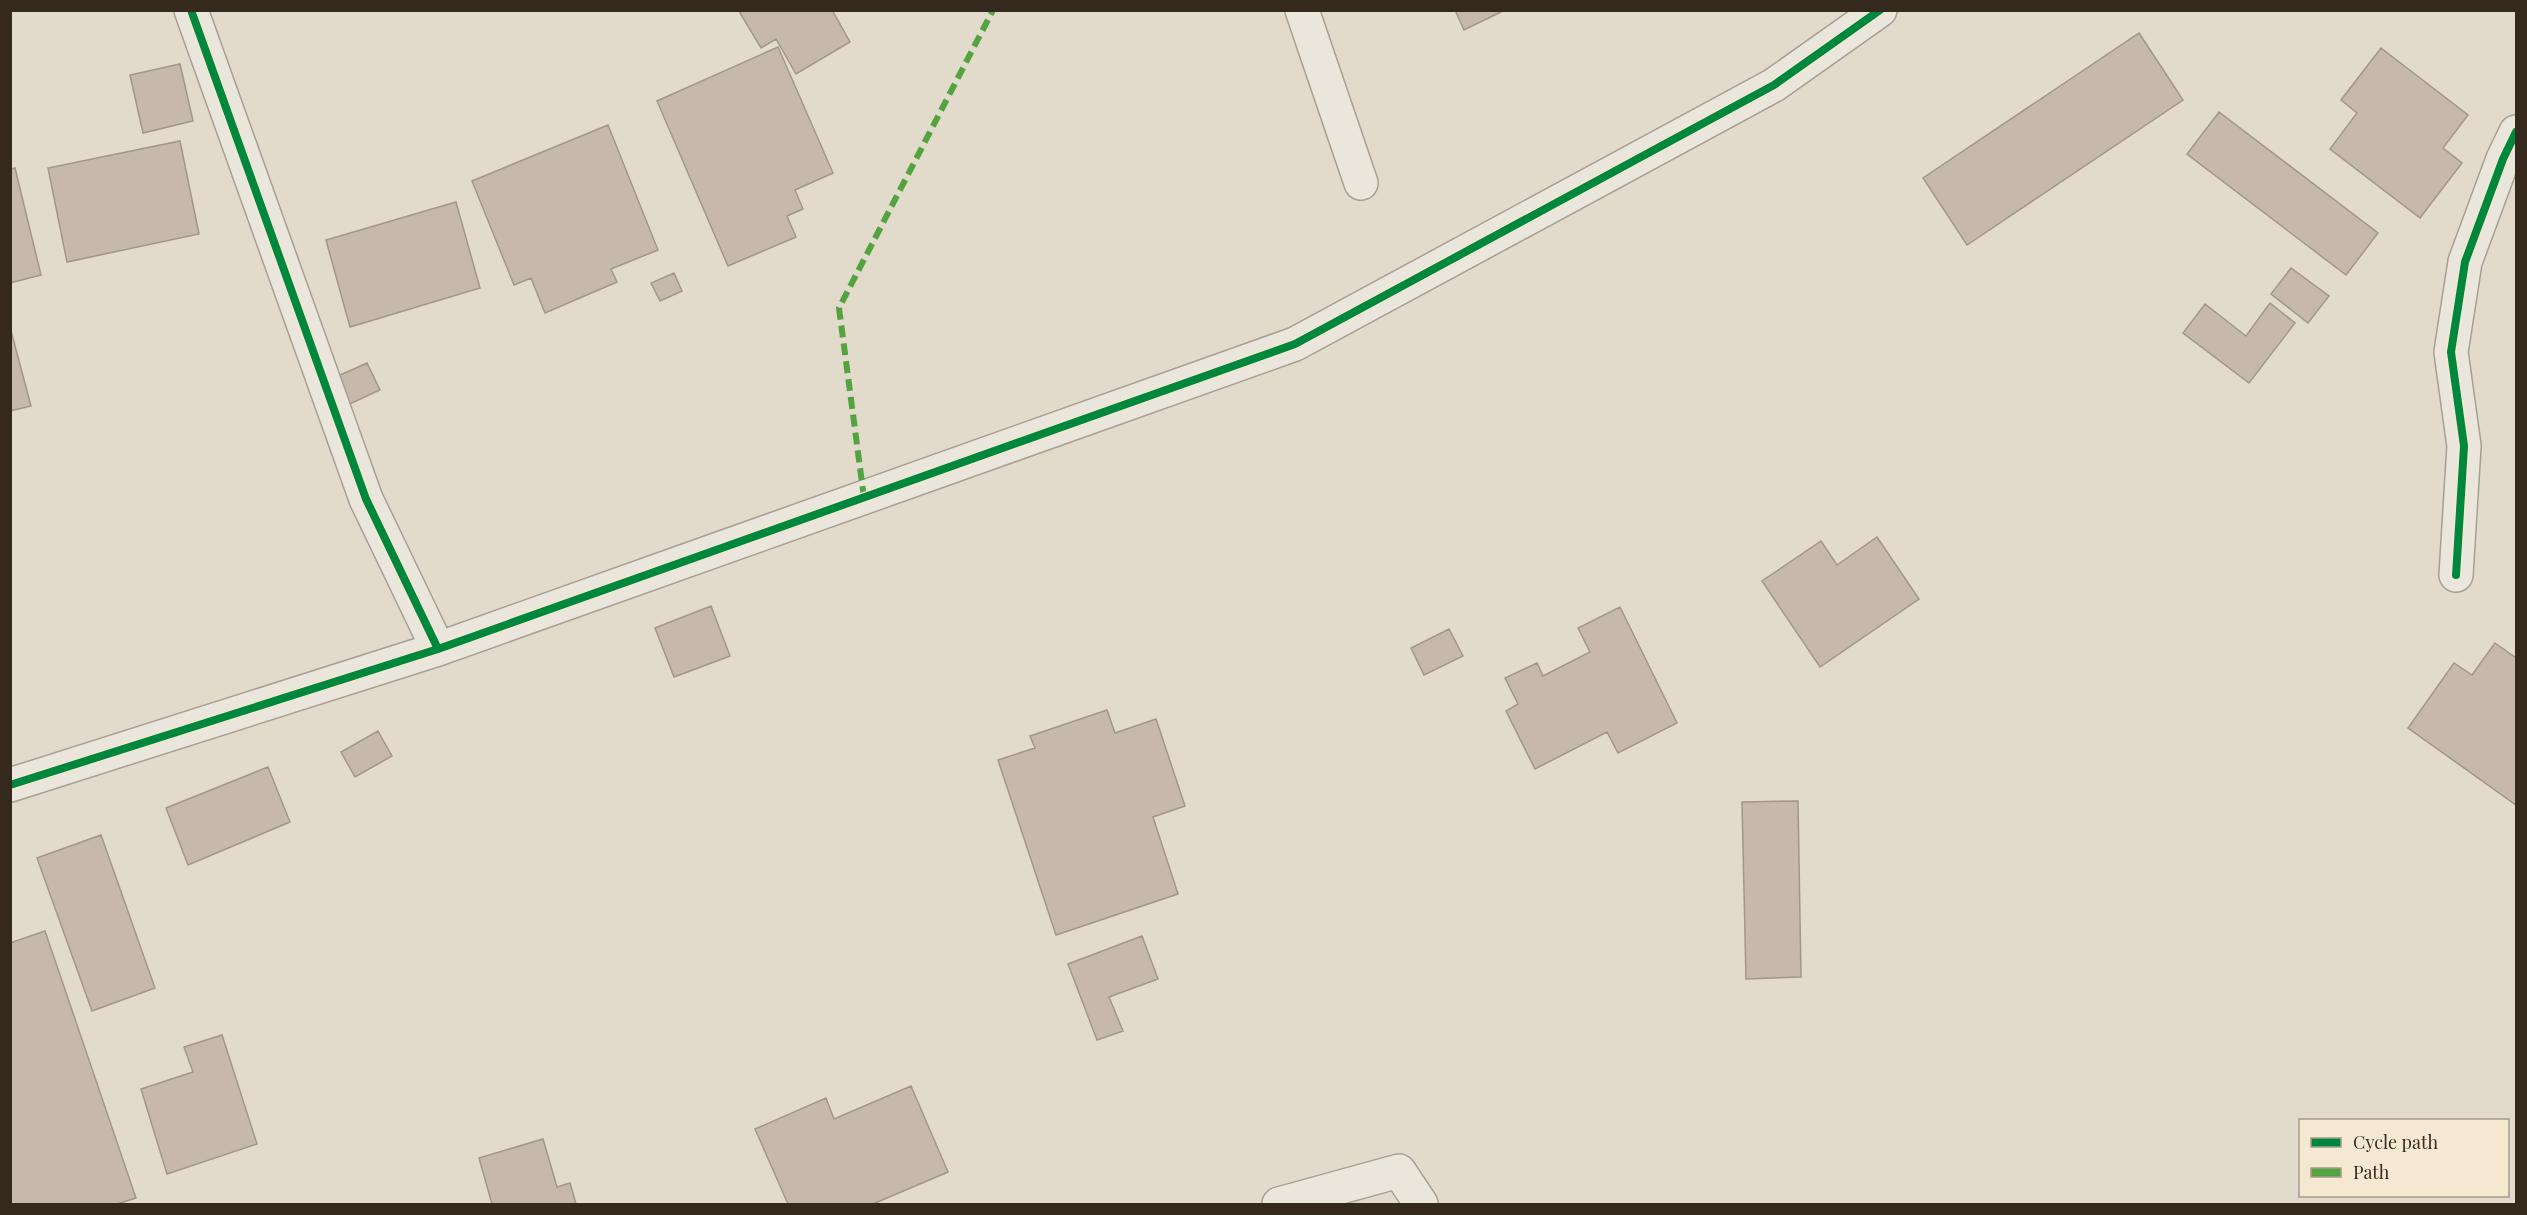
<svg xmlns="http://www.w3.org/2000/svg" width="2527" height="1215" font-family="'Playfair Display',serif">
<rect width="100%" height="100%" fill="#e2daca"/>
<path fill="#c6b9ab" stroke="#a2968a" stroke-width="1.5" d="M744 10H832L850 42 796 74 776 39 761 48 740 13Z
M1455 10H1505L1464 30Z
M2139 33 2183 100 1967 245 1923 178Z
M778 47 833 173 795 190 803 209 787 216 796 237 728 266 657 101Z
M2381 48 2468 115 2443 148 2462 163 2420 218 2330 149 2357 113 2341 100Z
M180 64 193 121 143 133 130 75Z
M2219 112 2378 233 2346 275 2187 154Z
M608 125 658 250 611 269 617 282 545 313 531 278 514 285 472 181Z
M180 141 199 234 67 262 48 168Z
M15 168 41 275 10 283V169Z
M456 202 480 288 350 327 326 240Z
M2291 268 2329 296 2308 323 2271 294Z
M674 273 682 291 660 301 651 283Z
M2270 303 2295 323 2249 383 2183 333 2205 304 2246 336Z
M10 327 31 406 10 411Z
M367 363 380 390 341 408 329 380Z
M1877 537 1919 599 1820 667 1762 581 1821 541 1837 565Z
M711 606 730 656 674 677 655 628Z
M1620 607 1677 723 1618 753 1607 732 1535 769 1506 711 1518 704 1505 678 1537 663 1543 676 1590 652 1578 628Z
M1449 629 1463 656 1424 675 1411 648Z
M2495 643 2516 658V805L2408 728 2454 663 2472 675Z
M1107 710 1115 733 1156 719 1185 806 1153 817 1178 894 1056 935 998 760 1035 748 1030 736Z
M378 731 392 756 355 777 341 752Z
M268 767 290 822 188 865 166 808Z
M1798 801 1801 977 1746 979 1742 802Z
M101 835 155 988 92 1011 37 858Z
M45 931 136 1198 117 1204H10V943Z
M1142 936 1158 979 1109 997 1123 1031 1097 1040 1068 964Z
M222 1035 257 1144 167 1174 141 1089 193 1072 184 1047Z
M911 1086 948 1172 873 1204H788L755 1129 826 1098 834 1119Z
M543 1139 557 1187 570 1183 576 1204H492L479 1158Z"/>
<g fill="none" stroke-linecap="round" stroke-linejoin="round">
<defs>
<path id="street" d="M191 10 366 499 438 649
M1302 10 1361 183
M2456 575 2464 446 2451 352 2465 262 2503 159 2516 132
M10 785 438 649 1295 344 1774 85 1880 10
M1279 1204 1399 1171 1421 1204"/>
</defs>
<use href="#street" stroke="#a79f94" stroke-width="36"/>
<use href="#street" stroke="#eae6dc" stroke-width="33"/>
<path stroke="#53a341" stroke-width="6" stroke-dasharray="12 6" stroke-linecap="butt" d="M864 498 839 308 993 10"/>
<defs>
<path id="cycleway" d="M191 10 366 499 438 649
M2456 575 2464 446 2451 352 2465 262 2503 159 2516 132
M10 785 438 649 1295 344 1774 85 1880 10"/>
</defs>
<use href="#cycleway" stroke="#f4e9d0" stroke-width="11"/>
<use href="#cycleway" stroke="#00873e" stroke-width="8"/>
</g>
<rect width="2527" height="1215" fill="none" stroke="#35281d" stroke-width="24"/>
<rect x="2299" y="1119" width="210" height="78" fill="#f4e9d0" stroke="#a89c88" stroke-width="1.5"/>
<rect x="2311" y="1138" width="30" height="9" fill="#00873e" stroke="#a89c88" stroke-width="1.5"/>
<text x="2353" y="1149" font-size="18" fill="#35281d">Cycle path</text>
<rect x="2311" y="1168" width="30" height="9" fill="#53a341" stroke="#a89c88" stroke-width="1.5"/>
<text x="2353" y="1179" font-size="18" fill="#35281d">Path</text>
</svg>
